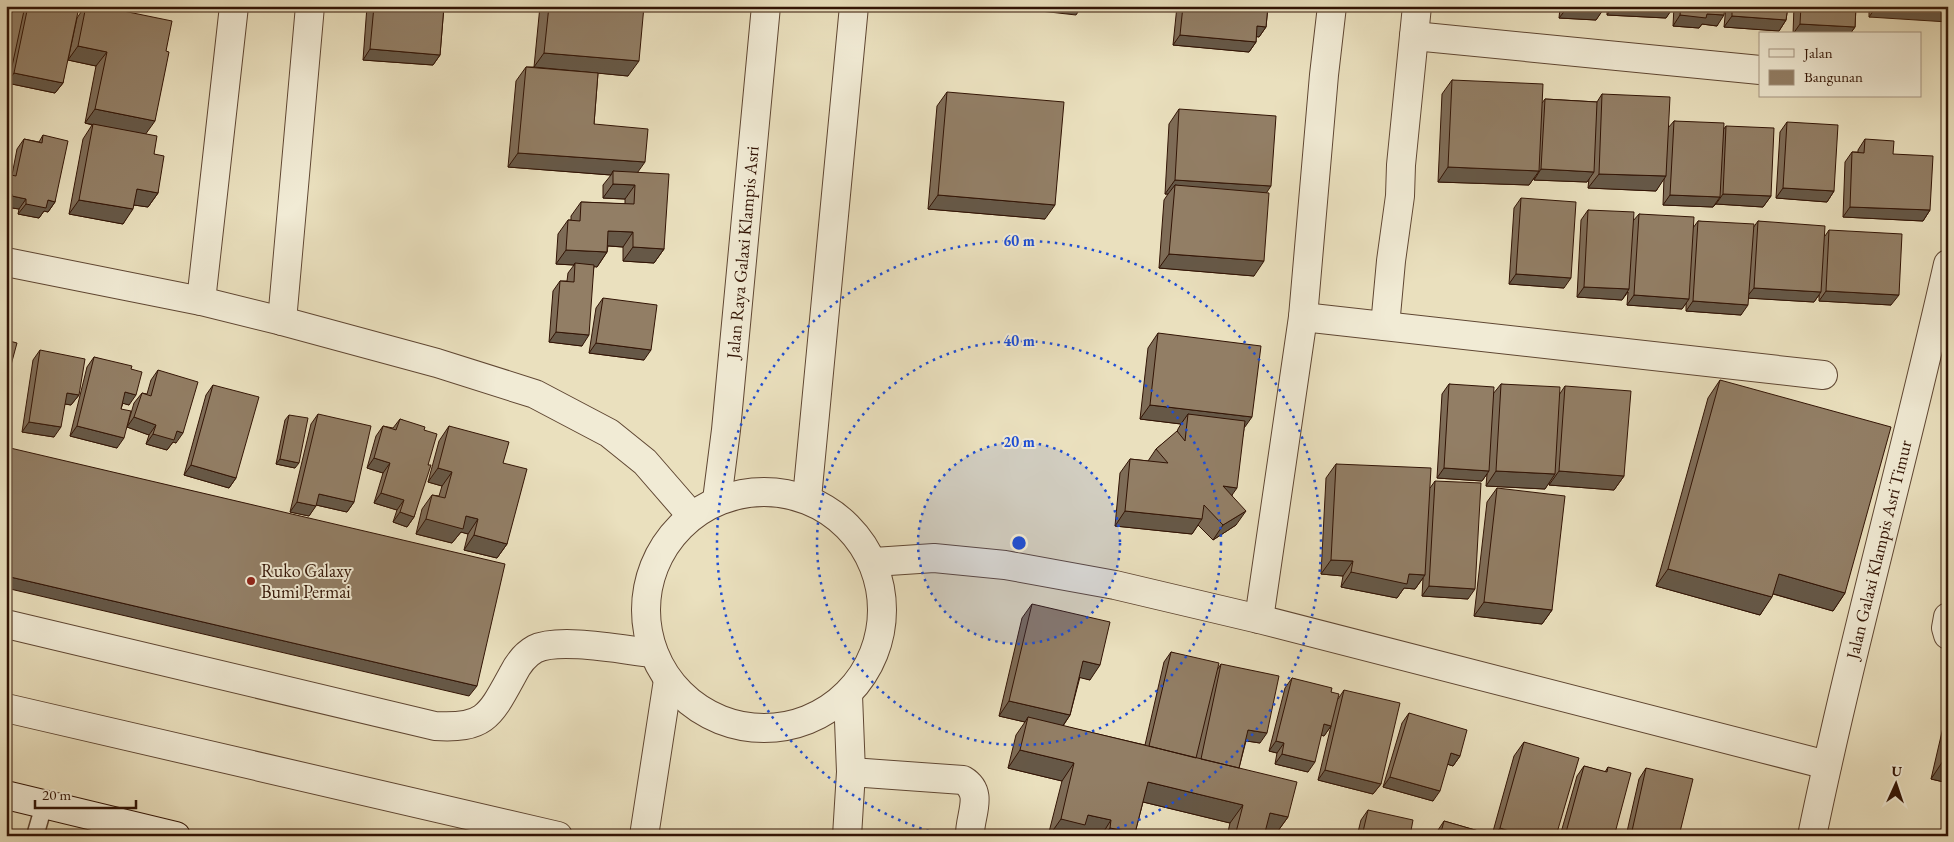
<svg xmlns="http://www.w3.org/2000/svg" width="1954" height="842" font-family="'EB Garamond',serif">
<rect width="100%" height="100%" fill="#eae0be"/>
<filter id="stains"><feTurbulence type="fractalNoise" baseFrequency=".004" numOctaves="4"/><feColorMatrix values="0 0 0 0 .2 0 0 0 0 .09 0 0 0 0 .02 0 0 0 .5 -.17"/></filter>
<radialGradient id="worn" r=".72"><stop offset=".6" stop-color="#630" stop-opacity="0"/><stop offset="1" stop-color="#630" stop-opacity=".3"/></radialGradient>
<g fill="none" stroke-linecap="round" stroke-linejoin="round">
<defs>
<path id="lane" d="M35 836 44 805"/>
<g id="street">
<path d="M1414 36 1760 70"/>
<path d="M6 262 201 301 282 321 437 363 535 394 609 433 645 462 691 515"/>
<path d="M201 301 234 6"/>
<path d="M1303 317 1823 375"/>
<path d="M282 321 310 6"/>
<path d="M1385 326 1391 261 1400 196 1401 165 1417 6"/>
<circle cx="764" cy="610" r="118"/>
<path d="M807 498 854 6"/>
<path id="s1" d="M717 500 726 430 766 6"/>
<path d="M874 562 934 558 1005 565 1115 585 1259 619 1827 765"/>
<path d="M1948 617 1946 628 1948 635"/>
<path d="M1259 619 1303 317 1324 75 1332 6"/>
<path d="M6 624 435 726C485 729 490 716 513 674 518 664 524 655 535 649 559 637 624 650 652 653"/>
<path d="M6 708 558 836"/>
<path d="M851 772 963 780C985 793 969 816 970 836"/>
<path d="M644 836 668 680"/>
<path d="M847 836 851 772 848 695"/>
<path id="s2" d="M1812 836C1852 644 1905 455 1948 264"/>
</g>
<path id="secondary" d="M6 795 176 836"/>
</defs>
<use href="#lane" stroke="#604733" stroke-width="19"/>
<use href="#street" stroke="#604733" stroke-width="30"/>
<use href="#secondary" stroke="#321405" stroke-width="30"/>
<use href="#lane" stroke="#f1ebd5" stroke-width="16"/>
<use href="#street" stroke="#f1ebd5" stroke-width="28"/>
<use href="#secondary" stroke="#f1ebd5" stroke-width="28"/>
</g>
<path fill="#7e6c57" stroke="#321405" d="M6 6H74L63 83 55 93 7 83 9 75 6 78Z
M85 6H99L145 134 154 154 158 193 148 207 134 205 123 224 69 214 83 139 92 125 85 123 96 66 68 60 77 18Z
M367 6H444L440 55 433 65 363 60Z
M540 6H644L628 76 598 73 594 124 638 172 664 249 654 263 623 261V247L608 246 607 252 597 267 594 266 582 346 549 342 553 291 560 281H567L568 273 574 265 556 264 558 234 568 220H571V216L581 202 625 204V199L603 198V185L611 175 508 167 516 81 526 67H534Z
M1177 6H1268L1266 27 1259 37 1256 36V42L1249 52 1173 45Z
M1548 6H1605L1596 20 1559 18 1560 8 1548 7Z
M1607 6H1673L1666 18 1607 15Z
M1674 6H1725L1717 26 1702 24 1699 28 1673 26Z
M1726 6H1788L1786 20 1779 31 1724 27Z
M1794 6H1856L1855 27 1850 34H1793Z
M1869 6H1948L1869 17Z
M1452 80 1542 103 1545 99 1597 102 1602 94 1668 128 1674 121 1723 130 1726 126 1771 196 1763 207 1716 204 1713 207 1663 205 1664 178 1656 191 1588 188 1589 178 1587 182 1534 180V178L1529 185 1438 182 1442 94Z
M947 92 1045 219 928 209 937 106Z
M1179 109 1266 193 1254 276 1159 268 1164 200 1168 194H1165L1169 124Z
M1787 122 1834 191 1827 202 1776 198 1780 132Z
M43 135 55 202 48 212 44 211 39 218 18 214 19 209 6 207V174L12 175 17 149 24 139 39 142Z
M1865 139 1930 210 1923 221 1843 217 1845 162 1852 152H1858V150Z
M1521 198 1564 288 1509 284 1514 208Z
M1588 210 1633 221 1639 214 1693 228 1698 221 1753 228 1758 221 1825 236 1829 230 1891 305 1819 301V295L1814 302 1748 298 1741 315 1686 311V303L1682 309 1627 305 1628 292 1622 300 1577 297 1581 220Z
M603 298 644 360 589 353 596 308Z
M1158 333 1244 429 1232 495 1236 525 1213 540 1198 525 1192 534 1115 526 1120 473 1130 459 1148 461 1156 449 1177 432 1178 429 1181 424 1140 419 1148 348Z
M40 350 79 395 71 405 65 404 54 437 22 432 33 360Z
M94 357 131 369 129 405 123 403 121 409 117 448 70 436 87 367Z
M158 370 176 443 173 442 167 450 146 444 149 435 127 427 134 403 142 393 147 394 151 380Z
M1720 380 1845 593 1833 611 1773 594 1760 615 1656 586 1708 398Z
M1449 384 1493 394 1501 384 1559 395 1565 386 1624 476 1614 490 1549 485V482L1545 489 1486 486 1487 474 1482 481 1437 478 1442 394Z
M213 385 236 478 229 488 184 475 206 395Z
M318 414 354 502 347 512 316 505 309 516 290 512 311 424Z
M289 415 295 468 276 464 285 420Z
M400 419 424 430 428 465 414 517 407 527 393 522 397 510 374 503 383 473 367 468 376 436 383 426 393 428Z
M449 426 503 463 507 544 497 558 464 550 468 534 461 532 452 543 416 534 422 509 432 495 439 496 442 486 428 482 439 441Z
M1336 464 1430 488 1435 481 1468 599 1422 596 1423 578 1415 589 1404 588 1397 598 1341 587 1343 576 1321 574 1326 478Z
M1497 488 1552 610 1542 624 1474 616 1487 502Z
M1032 604 1090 680 1080 677 1070 715 1063 726 1145 745 1164 662 1171 652 1217 670 1221 664 1260 743 1246 741 1239 768 1288 817 1275 835 1265 832 1264 836H1227L1230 823 1143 802 1135 833 1133 836H1088L1079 834 1078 836H1048L1062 781 1008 768 1016 735 1025 722 999 716 1022 618Z
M1292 678 1331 692 1338 699 1344 690 1381 784 1373 794 1318 780 1331 726 1324 736 1321 735 1308 772 1275 764 1277 753 1269 751 1285 688Z
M1948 706V783L1931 779Z
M1409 713 1460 756 1453 766 1447 764 1433 801 1383 787 1402 723Z
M1524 742 1556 836H1434L1444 821 1492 835 1514 756Z
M1584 766 1605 772 1608 767 1615 833 1613 836H1560L1577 776Z
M1646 768 1679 836H1626L1639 779Z
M1368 810 1410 836H1357L1361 820Z"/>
<path fill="#665847" stroke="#321405" d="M996 6H1082L1076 15Z
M1514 6H1534L1533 8Z
M1549 6H1561L1560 8 1548 7Z
M1613 6H1639L1673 8 1666 18 1607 15Z
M1876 7 1948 11V22L1869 17Z
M1567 8 1603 10 1596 20 1559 18Z
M1707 14 1724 15 1717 26 1702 24 1699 28 1673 26 1680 15Z
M1732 16 1786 20 1779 31 1724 27Z
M1800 24 1855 27 1850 34H1793Z
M1257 26 1266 27 1259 37 1250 36Z
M1180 35 1256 42 1249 52 1173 45Z
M78 46 107 52 96 66 68 60Z
M370 49 440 55 433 65 363 60Z
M544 53 639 61 628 76 534 67Z
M6 70 11 71 6 78Z
M14 73 63 83 55 93 7 83Z
M95 109 155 121 145 135 85 123Z
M518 153 645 162 635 176 613 171 611 175 508 167Z
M1448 167 1539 171 1529 185 1438 182Z
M1541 169 1594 172 1587 182 1534 180Z
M1599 174 1666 176 1656 191 1588 188Z
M1175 180 1271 186 1261 201 1175 185 1168 194H1165Z
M613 184 635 185 625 199 603 198Z
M1783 188 1834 191 1827 202 1776 198Z
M137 189 158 193 148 207 127 204Z
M6 193 13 195 6 204Z
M1723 194 1771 196 1763 207 1716 204Z
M938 195 1055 205 1045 219 928 209Z
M1670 195 1720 197 1713 207 1663 205Z
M12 196 26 199 19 209 6 207V205Z
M48 200 55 202 48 212 44 211 39 218 18 214 26 204Z
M79 200 133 209 123 224 69 214Z
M1850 207 1930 210 1923 221 1843 217Z
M608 231 633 232 623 247 598 245Z
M633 247 664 249 654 263 623 261Z
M566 250 607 252 597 267 575 265V263L574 265 556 264Z
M1169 254 1264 261 1254 276 1159 268Z
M1516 274 1571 278 1564 288 1509 284Z
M1584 287 1629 289 1622 300 1577 297Z
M1754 288 1821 292 1814 302 1746 298Z
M1826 291 1899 295 1891 305 1819 301Z
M1634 295 1689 299 1682 309 1627 305Z
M1693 301 1748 305 1741 315 1686 311Z
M556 332 589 335 582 346 549 342Z
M596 343 651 350 644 360 589 353Z
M125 392 136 395 129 405 118 402Z
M67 393 79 395 71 405 60 403Z
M1150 405 1252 417 1242 431 1188 414 1181 424 1140 419Z
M134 417 156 425 149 435 127 427Z
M29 422 61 427 54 437 22 432Z
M77 426 124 438 117 448 70 436Z
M177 431 183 433 176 443 173 442 167 450 146 444 153 434Z
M374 458 390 463 383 473 367 468Z
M280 459 299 463 295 468 276 464Z
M191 465 236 478 229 488 184 475Z
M438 468 452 472 442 486 428 482Z
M1444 468 1489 471 1482 481 1437 478Z
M1496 471 1555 474 1545 489 1486 486Z
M1559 471 1624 476 1614 490 1549 485Z
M1223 486 1237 488 1227 502Z
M381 493 404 500 397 510 374 503Z
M319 494 354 502 347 512 312 504Z
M297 502 316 506 309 516 290 512Z
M1125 511 1202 519 1192 534 1115 526Z
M1246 511 1236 525 1213 540 1223 525Z
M400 512 414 517 407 527 393 522Z
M466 516 478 519 468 534 461 532 452 543 416 534 426 519Z
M474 535 507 544 497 558 464 550Z
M1331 560 1353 561 1343 576 1321 574Z
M1668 569 1772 597 1760 615 1656 586Z
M1351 572 1409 574 1425 575 1415 589 1404 588 1397 598 1341 587Z
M1779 574 1845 593 1833 611 1767 592Z
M6 576 477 686 469 696 6 588Z
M1429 586 1475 589 1468 599 1422 596Z
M1484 602 1552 610 1542 624 1474 616Z
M1083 661 1100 665 1090 680 1073 676Z
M1009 701 1070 715 1060 730 1028 717 1025 722 999 716Z
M1324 724 1331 726 1324 736 1317 734Z
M1248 730 1267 733 1260 743 1241 740Z
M1276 741 1284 743 1277 753 1269 751Z
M1020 750 1074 763 1062 781 1008 768Z
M1451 753 1460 756 1453 766 1444 763Z
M1282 754 1315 762 1308 772 1275 764Z
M1943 761 1948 762V783L1931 779Z
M1325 770 1381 784 1373 794 1318 780Z
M1390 777 1440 791 1433 801 1383 787Z
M1148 782 1243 805 1230 823 1135 800Z
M1270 813 1288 817 1275 835 1257 831Z
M1088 815 1111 820 1101 836H1088L1079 834 1078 836H1049L1061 819Z
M1110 828 1135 833 1133 836H1104Z
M1500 828 1525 836H1494Z
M1609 831 1615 833 1613 836H1605Z
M1632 831 1652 836H1629Z"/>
<path fill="#927e65" stroke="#321405" d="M6 6H25L11 71 6 70Z
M28 6H74L79 7 63 83 14 73Z
M86 6H99L172 21 166 51 169 52 155 121 95 109 107 52 78 46Z
M374 6H444L440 55 370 49Z
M549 6H644L639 61 544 53Z
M1183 6H1268L1266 27 1257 26 1256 42 1180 35Z
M1567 6H1604L1603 10 1567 8Z
M1639 6H1673V8Z
M1681 6H1725L1724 15 1707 14 1706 18 1680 15Z
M1732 6H1788L1786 20 1732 16Z
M1801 6H1856L1855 27 1800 24Z
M1876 6H1948V11L1876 7Z
M526 67 598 73 594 124 648 129 645 162 518 153Z
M1452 80 1543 84 1539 171 1448 167Z
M947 92 1064 102 1055 205 938 195Z
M1602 94 1670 97 1666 176 1599 174Z
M1545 99 1597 102 1594 172 1541 169Z
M1179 109 1276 116 1271 186 1175 180Z
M1674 121 1724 123 1720 197 1670 195Z
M1787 122 1838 125 1834 191 1783 188Z
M93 124 157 136 154 154 164 156 158 193 137 189 133 209 79 200Z
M1726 126 1774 128 1771 196 1723 194Z
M43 135 68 141 55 202 48 200 46 208 26 204V199L12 196 13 195 6 193V174L16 176 24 139 42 143Z
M1865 139 1894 141 1893 154 1933 156 1930 210 1850 207 1852 152 1864 153Z
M613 171 669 174 664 249 633 247V232L608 231 607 252 566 250 568 220 580 221 581 202 634 204 635 185 613 184Z
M1175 185 1269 193 1264 261 1169 254Z
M1521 198 1576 202 1571 278 1516 274Z
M1588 210 1634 212 1629 289 1584 287Z
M1639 214 1694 217 1689 299 1634 295Z
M1698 221 1754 224 1748 305 1693 301Z
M1758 221 1825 226 1821 292 1754 288Z
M1829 230 1902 234 1899 295 1826 291Z
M575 263 594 265 589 335 556 332 560 281 574 282Z
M603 298 657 305 651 350 596 343Z
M1158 333 1261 346 1252 417 1150 405Z
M6 340 17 343 8 376 10 377 6 392Z
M40 350 85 359 79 395 67 393 61 427 29 422Z
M94 357 132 366 131 369 142 372 136 395 125 392 121 409 131 411 124 438 77 426Z
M158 370 198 382 183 433 177 431 174 440 153 434 156 425 134 417 142 393 151 396Z
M1720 380 1891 427 1845 593 1779 574 1772 597 1668 569Z
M1449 384 1494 387 1489 471 1444 468Z
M1501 384 1560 387 1555 474 1496 471Z
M213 385 259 397 236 478 191 465Z
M1565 386 1631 391 1624 476 1559 471Z
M318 414 371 426 354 502 319 494 316 506 297 502Z
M1188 414 1245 421 1237 488 1223 486 1246 511 1223 525 1204 505 1202 519 1125 511 1130 459 1168 463 1156 449 1177 431 1185 441Z
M289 415 308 418 299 463 280 459Z
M400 419 425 427 424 430 437 434 428 465H431L414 517 400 512 404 500 381 493 390 463 374 458 383 426 396 430Z
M449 426 509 442 503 463 527 469 507 544 474 535 478 519 466 516 463 529 426 519 432 495 445 498 452 472 438 468Z
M6 447 505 564 477 686 6 576Z
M1336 464 1431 468 1425 575 1409 574 1407 584 1351 572 1353 561 1331 560Z
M1435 481 1481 483 1475 589 1429 586Z
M1497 488 1565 496 1552 610 1484 602Z
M1032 604 1110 622 1100 665 1083 661 1070 715 1009 701Z
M1171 652 1219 663 1196 758 1149 746Z
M1221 664 1279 676 1267 733 1248 730 1239 768 1201 759Z
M1292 678 1332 688 1331 692 1339 694 1331 726 1324 724 1315 762 1282 754 1284 743 1276 741Z
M1344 690 1400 703 1381 784 1325 770Z
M1409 713 1467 730 1460 756 1451 753 1440 791 1390 777Z
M1028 717 1297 782 1288 817 1270 813 1264 836H1235L1243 805 1148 782 1135 833 1110 828 1111 820 1088 815 1085 825 1061 819 1074 763 1020 750Z
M1948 741V762L1943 761Z
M1524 742 1579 758 1556 836H1525L1500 828Z
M1584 766 1607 772 1608 767 1631 773 1615 833 1609 831 1607 836H1565Z
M1646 768 1693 779 1679 836H1652L1632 831Z
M1368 810 1413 820 1410 836H1362Z
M1444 821 1496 836H1440Z"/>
<circle cx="1019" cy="543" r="101" fill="#1d4ed8" fill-opacity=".12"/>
<g fill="none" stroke="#1d4ed8" stroke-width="2.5" stroke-dasharray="2.5 5">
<circle cx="1019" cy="543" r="101"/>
<circle cx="1019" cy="543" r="202"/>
<path d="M943 835A302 302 0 1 1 1095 835"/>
</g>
<circle fill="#8f2418" stroke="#f1ebd5" stroke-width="2" cx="251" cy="581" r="5"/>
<g text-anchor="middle" stroke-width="4" stroke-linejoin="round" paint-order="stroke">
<g font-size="18" fill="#321405" stroke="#f1ebd5">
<text dy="6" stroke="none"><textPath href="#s1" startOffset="249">Jalan Raya Galaxi Klampis Asri</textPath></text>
<text dy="6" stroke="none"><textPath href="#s2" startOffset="294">Jalan Galaxi Klampis Asri Timur</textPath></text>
</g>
<g font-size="18" fill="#321405" stroke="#f1ebd5" text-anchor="start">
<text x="261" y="577">Ruko Galaxy<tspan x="261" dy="21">Bumi Permai</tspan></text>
</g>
</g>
<circle cx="1019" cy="543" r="8" fill="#1d4ed8" stroke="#f1ebd5" stroke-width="2.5"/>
<g font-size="15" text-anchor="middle" font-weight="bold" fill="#1d4ed8" stroke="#f1ebd5" stroke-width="4" stroke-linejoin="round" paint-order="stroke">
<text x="1019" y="246">60 m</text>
<text x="1019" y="346">40 m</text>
<text x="1019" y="447">20 m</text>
</g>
<rect width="1954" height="842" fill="none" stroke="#eae0be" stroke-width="25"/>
<rect x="8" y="8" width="1939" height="827" fill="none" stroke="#321405" stroke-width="2.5"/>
<rect x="12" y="12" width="1929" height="817" fill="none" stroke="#321405"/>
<rect x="1759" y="32" width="162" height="65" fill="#f1ebd5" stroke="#a59582"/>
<rect x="1769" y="49" width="25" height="8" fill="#f1ebd5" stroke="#a59582"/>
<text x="1804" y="58" font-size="15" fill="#321405">Jalan</text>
<rect x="1769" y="70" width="25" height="15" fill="#927e65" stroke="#a59582"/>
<text x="1804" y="82" font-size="15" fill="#321405">Bangunan</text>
<g transform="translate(1896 784) rotate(3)" stroke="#f1ebd5" stroke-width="4" paint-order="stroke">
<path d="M0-4L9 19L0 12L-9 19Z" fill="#321405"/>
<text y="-8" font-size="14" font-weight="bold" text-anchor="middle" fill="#321405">U</text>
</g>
<path d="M35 800v8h101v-8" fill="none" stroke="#321405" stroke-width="2.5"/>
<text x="42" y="800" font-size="15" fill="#321405" stroke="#f1ebd5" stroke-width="4" paint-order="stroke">20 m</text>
<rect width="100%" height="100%" filter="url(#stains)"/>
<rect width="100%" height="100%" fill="url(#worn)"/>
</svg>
